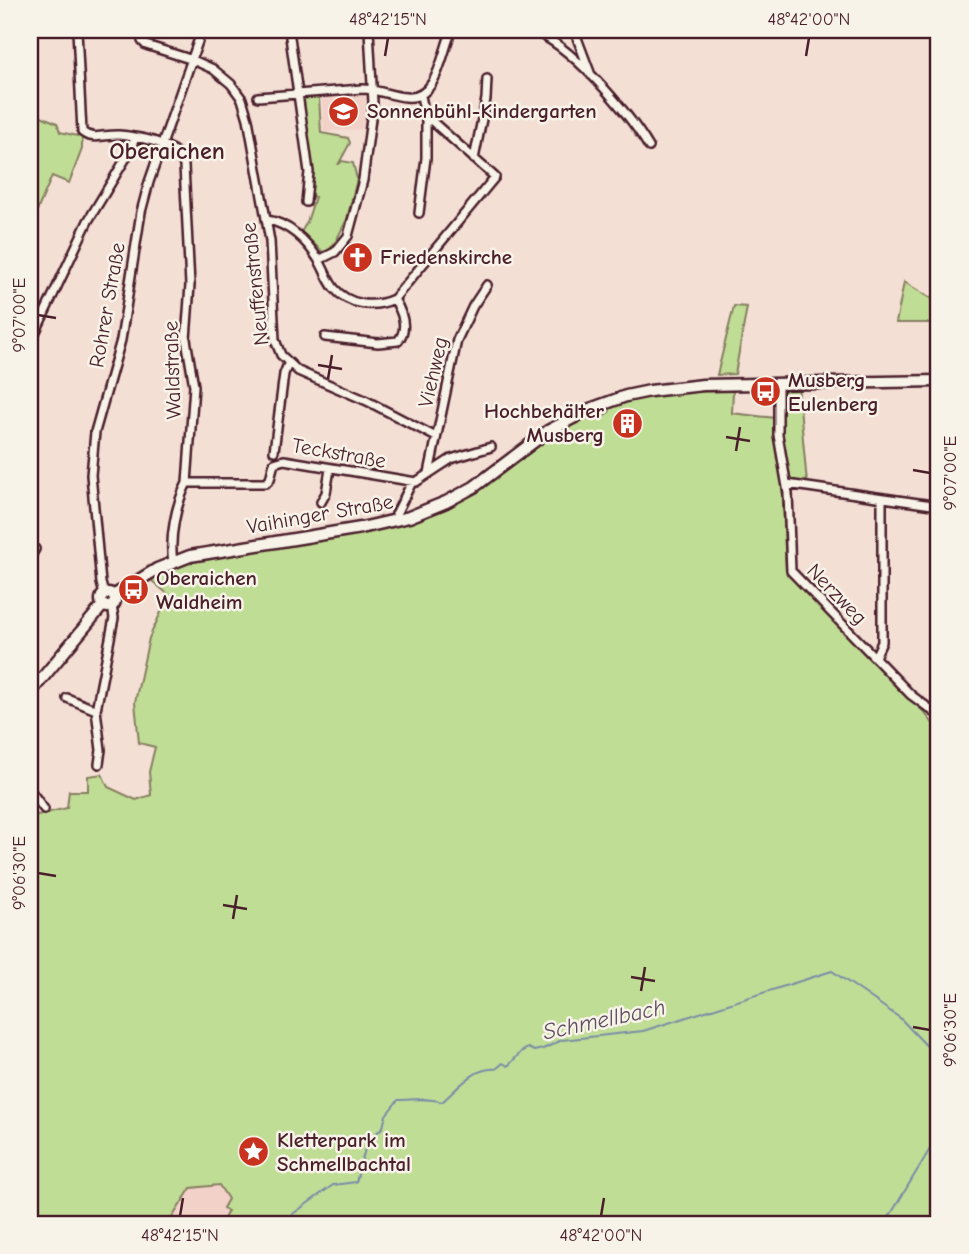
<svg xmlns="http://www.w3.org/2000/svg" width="969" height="1254" font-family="'Comic Neue',sans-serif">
<rect width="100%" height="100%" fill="#f4dfd5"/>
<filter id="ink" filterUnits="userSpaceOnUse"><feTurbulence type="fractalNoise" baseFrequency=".0143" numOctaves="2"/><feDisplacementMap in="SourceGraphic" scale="14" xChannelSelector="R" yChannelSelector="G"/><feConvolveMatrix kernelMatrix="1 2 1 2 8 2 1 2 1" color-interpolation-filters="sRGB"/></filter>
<g filter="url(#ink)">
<path fill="#f2d1c8" d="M357 95 366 97 363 129 324 132 322 98Z
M220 1185 228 1199 227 1215 221 1224H168L191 1188Z"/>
<path fill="#c0dd95" stroke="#857e60" stroke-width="2" d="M319 97 321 133 348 138 350 143 338 165 342 161 353 163 357 179 347 219 336 241 328 251 323 252 301 232 307 222 315 197 308 195 301 98Z
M30 111 57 123 60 132 82 137V149L69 183 52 176 30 227Z
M904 282 939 303V323H896Z
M734 306 747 307 735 374 717 375Z
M798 385 807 483 782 481 786 571 923 711 939 731V1224H221L228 1211 223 1208 228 1199 219 1185 191 1188 168 1224H30V811L33 816 67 808 69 791H88V776L102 774 108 787 136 800 151 795 149 772 155 747 139 743 135 702 149 638 169 595 151 580 167 568 187 560 435 511 551 433 580 417 598 419 609 412 613 402 674 392 733 391 732 413 775 418 776 435 782 395 785 389Z"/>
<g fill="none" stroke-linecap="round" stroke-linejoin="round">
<path stroke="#798ca7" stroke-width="2" d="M279 1224 333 1185 356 1182 365 1149 371 1138 383 1127 386 1115 398 1100C412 1100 428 1097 442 1102 458 1088 474 1067 496 1069L503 1063 508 1066 522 1051 528 1048 534 1051 543 1049 562 1040 643 1031 832 971 900 1018 939 1059
M885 1224 939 1134"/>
<defs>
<path id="street" d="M77 30 82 132C93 141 105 134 119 135 140 137 179 143 184 166L190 285 186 339 194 386 187 483C176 504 169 538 173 562
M144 30 142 41 146 45 193 60 213 69 231 84 242 99 248 119 270 241 275 340 281 355 298 371 367 401 436 437
M289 30 309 172 306 202
M530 30C569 42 628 112 649 147
M574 30 591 75
M258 97 362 89C377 89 391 96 406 97 438 101 442 51 452 30
M474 159 486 99 487 79
M419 213 426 158V116
M267 220C288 223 307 241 318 259 324 268 327 279 334 288 349 306 374 308 394 299L495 177 425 115 421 96
M319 260 335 252 348 236 363 180 373 103 369 30
M325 337 378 343 398 341C409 328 402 312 394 299
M30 344 88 221 129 153 135 138
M778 384V435L788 493 791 571 911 695 934 712
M274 451 284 374 288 364
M429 473 457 340 473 306 487 285
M187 483H266L270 479 274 463 284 460 416 482 451 459 491 447
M787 484 939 506
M321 502 326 493 330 469
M396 521V514L412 482
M30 546 35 549 30 558
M104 594 101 583 91 475 95 432 121 340 141 212 149 182 202 30
M875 657 882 642V498
M67 698 96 710
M99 764 101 750 96 710 114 618 112 606
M30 790 44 809"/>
<path id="secondary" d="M101 600a7 7 0 1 1 14 0a7 7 0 1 1-14 0Z
M113 596 157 569 190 556 361 528 409 517 446 502 474 487 548 431 590 409 626 396 650 391 703 385 939 381
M30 693 103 605"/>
</defs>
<use href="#street" stroke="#4a1f2b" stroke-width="12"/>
<use href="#secondary" stroke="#4a1f2b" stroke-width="15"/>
<use href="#street" stroke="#f7f3e8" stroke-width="7"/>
<use href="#secondary" stroke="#f7f3e8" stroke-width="10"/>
</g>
</g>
<path fill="none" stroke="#4a1f2b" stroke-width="2.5" d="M385 56 388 38M806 56 809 38M38 315 56 318M318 365 342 369M328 379 332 355M726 437 750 441M736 451 740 427M913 470 930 473M38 873 56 876M223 905 247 909M233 919 237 895M631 977 655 981M641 991 645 967M913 1027 930 1030M180 1216 183 1198M601 1216 604 1198"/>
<defs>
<symbol id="school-disc" viewBox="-11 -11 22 22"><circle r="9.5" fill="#c8321e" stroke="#f7f3e8"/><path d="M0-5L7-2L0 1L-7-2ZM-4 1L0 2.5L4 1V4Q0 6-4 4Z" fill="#fff"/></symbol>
<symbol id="church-disc" viewBox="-11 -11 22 22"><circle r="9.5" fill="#c8321e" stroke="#f7f3e8"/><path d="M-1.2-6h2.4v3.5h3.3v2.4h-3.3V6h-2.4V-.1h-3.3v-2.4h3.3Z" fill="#fff"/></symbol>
<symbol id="bus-disc" viewBox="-11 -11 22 22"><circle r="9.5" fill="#c8321e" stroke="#f7f3e8"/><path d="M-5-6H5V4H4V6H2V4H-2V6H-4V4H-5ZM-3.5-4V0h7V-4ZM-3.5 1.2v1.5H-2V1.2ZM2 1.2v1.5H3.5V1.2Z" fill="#fff"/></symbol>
<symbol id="building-disc" viewBox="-11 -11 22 22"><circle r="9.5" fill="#c8321e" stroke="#f7f3e8"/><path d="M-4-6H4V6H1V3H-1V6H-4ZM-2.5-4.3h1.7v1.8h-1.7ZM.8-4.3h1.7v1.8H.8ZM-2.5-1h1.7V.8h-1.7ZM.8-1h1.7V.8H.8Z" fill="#fff"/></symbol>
<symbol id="sight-disc" viewBox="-11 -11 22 22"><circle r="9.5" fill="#c8321e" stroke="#f7f3e8"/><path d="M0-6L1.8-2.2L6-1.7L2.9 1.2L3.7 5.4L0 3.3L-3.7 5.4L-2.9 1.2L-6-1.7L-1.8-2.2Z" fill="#fff"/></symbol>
</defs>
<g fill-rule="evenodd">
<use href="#school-disc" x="326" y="94" width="35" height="35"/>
<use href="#church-disc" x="340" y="240" width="35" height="35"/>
<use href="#bus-disc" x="748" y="374" width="35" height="35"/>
<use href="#building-disc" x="610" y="406" width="35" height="35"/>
<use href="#bus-disc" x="116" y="572" width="35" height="35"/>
<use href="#sight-disc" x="236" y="1134" width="35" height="35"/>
</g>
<g text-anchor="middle" stroke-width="5" stroke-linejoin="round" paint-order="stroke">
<g font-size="21" font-weight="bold" fill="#4a1f2b" stroke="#f7f3e8" text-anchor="start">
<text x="367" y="118">Sonnenbühl-Kindergarten</text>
<text x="380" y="264">Friedenskirche</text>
<text x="788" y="387">Musberg<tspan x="788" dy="24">Eulenberg</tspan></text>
<text x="604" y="418" text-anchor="end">Hochbehälter<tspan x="604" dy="24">Musberg</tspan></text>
<text x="156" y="585">Oberaichen<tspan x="156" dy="24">Waldheim</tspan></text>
<text x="277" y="1147">Kletterpark im<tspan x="277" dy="24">Schmellbachtal</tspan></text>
</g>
<g font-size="21" fill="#4a1f2b" stroke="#f7f3e8">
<text transform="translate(255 284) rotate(-96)" y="7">Neuffenstraße</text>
<text transform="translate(107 305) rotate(-80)" y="7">Rohrer Straße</text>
<text transform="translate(172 370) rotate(-92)" y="7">Waldstraße</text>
<text transform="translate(433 372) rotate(-77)" y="7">Viehweg</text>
<text transform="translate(339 453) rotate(10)" y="7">Teckstraße</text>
<text transform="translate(320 514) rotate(-10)" y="7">Vaihinger Straße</text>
<text transform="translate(837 594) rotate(46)" y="7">Nerzweg</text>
</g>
<g font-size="23" font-style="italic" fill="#5e4c5f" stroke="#f7f3e8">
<text transform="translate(604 1019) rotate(-12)" y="8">Schmellbach</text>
</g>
<g font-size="24" font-weight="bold" fill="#4a1f2b" stroke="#f7f3e8">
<text x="167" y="159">Oberaichen</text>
</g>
</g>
<rect width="969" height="1254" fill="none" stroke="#f7f3e8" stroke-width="77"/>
<rect x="38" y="38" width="892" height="1178" fill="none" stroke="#4a1f2b" stroke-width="2.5"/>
<g font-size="18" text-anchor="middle" fill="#4a1f2b">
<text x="388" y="25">48°42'15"N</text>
<text x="809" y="25">48°42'00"N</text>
<text transform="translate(19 315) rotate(-90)" y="6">9°07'00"E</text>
<text transform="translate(950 473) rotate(-90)" y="6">9°07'00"E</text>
<text transform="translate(19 873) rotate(-90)" y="6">9°06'30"E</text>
<text transform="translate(950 1030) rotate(-90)" y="6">9°06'30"E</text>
<text x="180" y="1241">48°42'15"N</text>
<text x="601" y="1241">48°42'00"N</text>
</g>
</svg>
